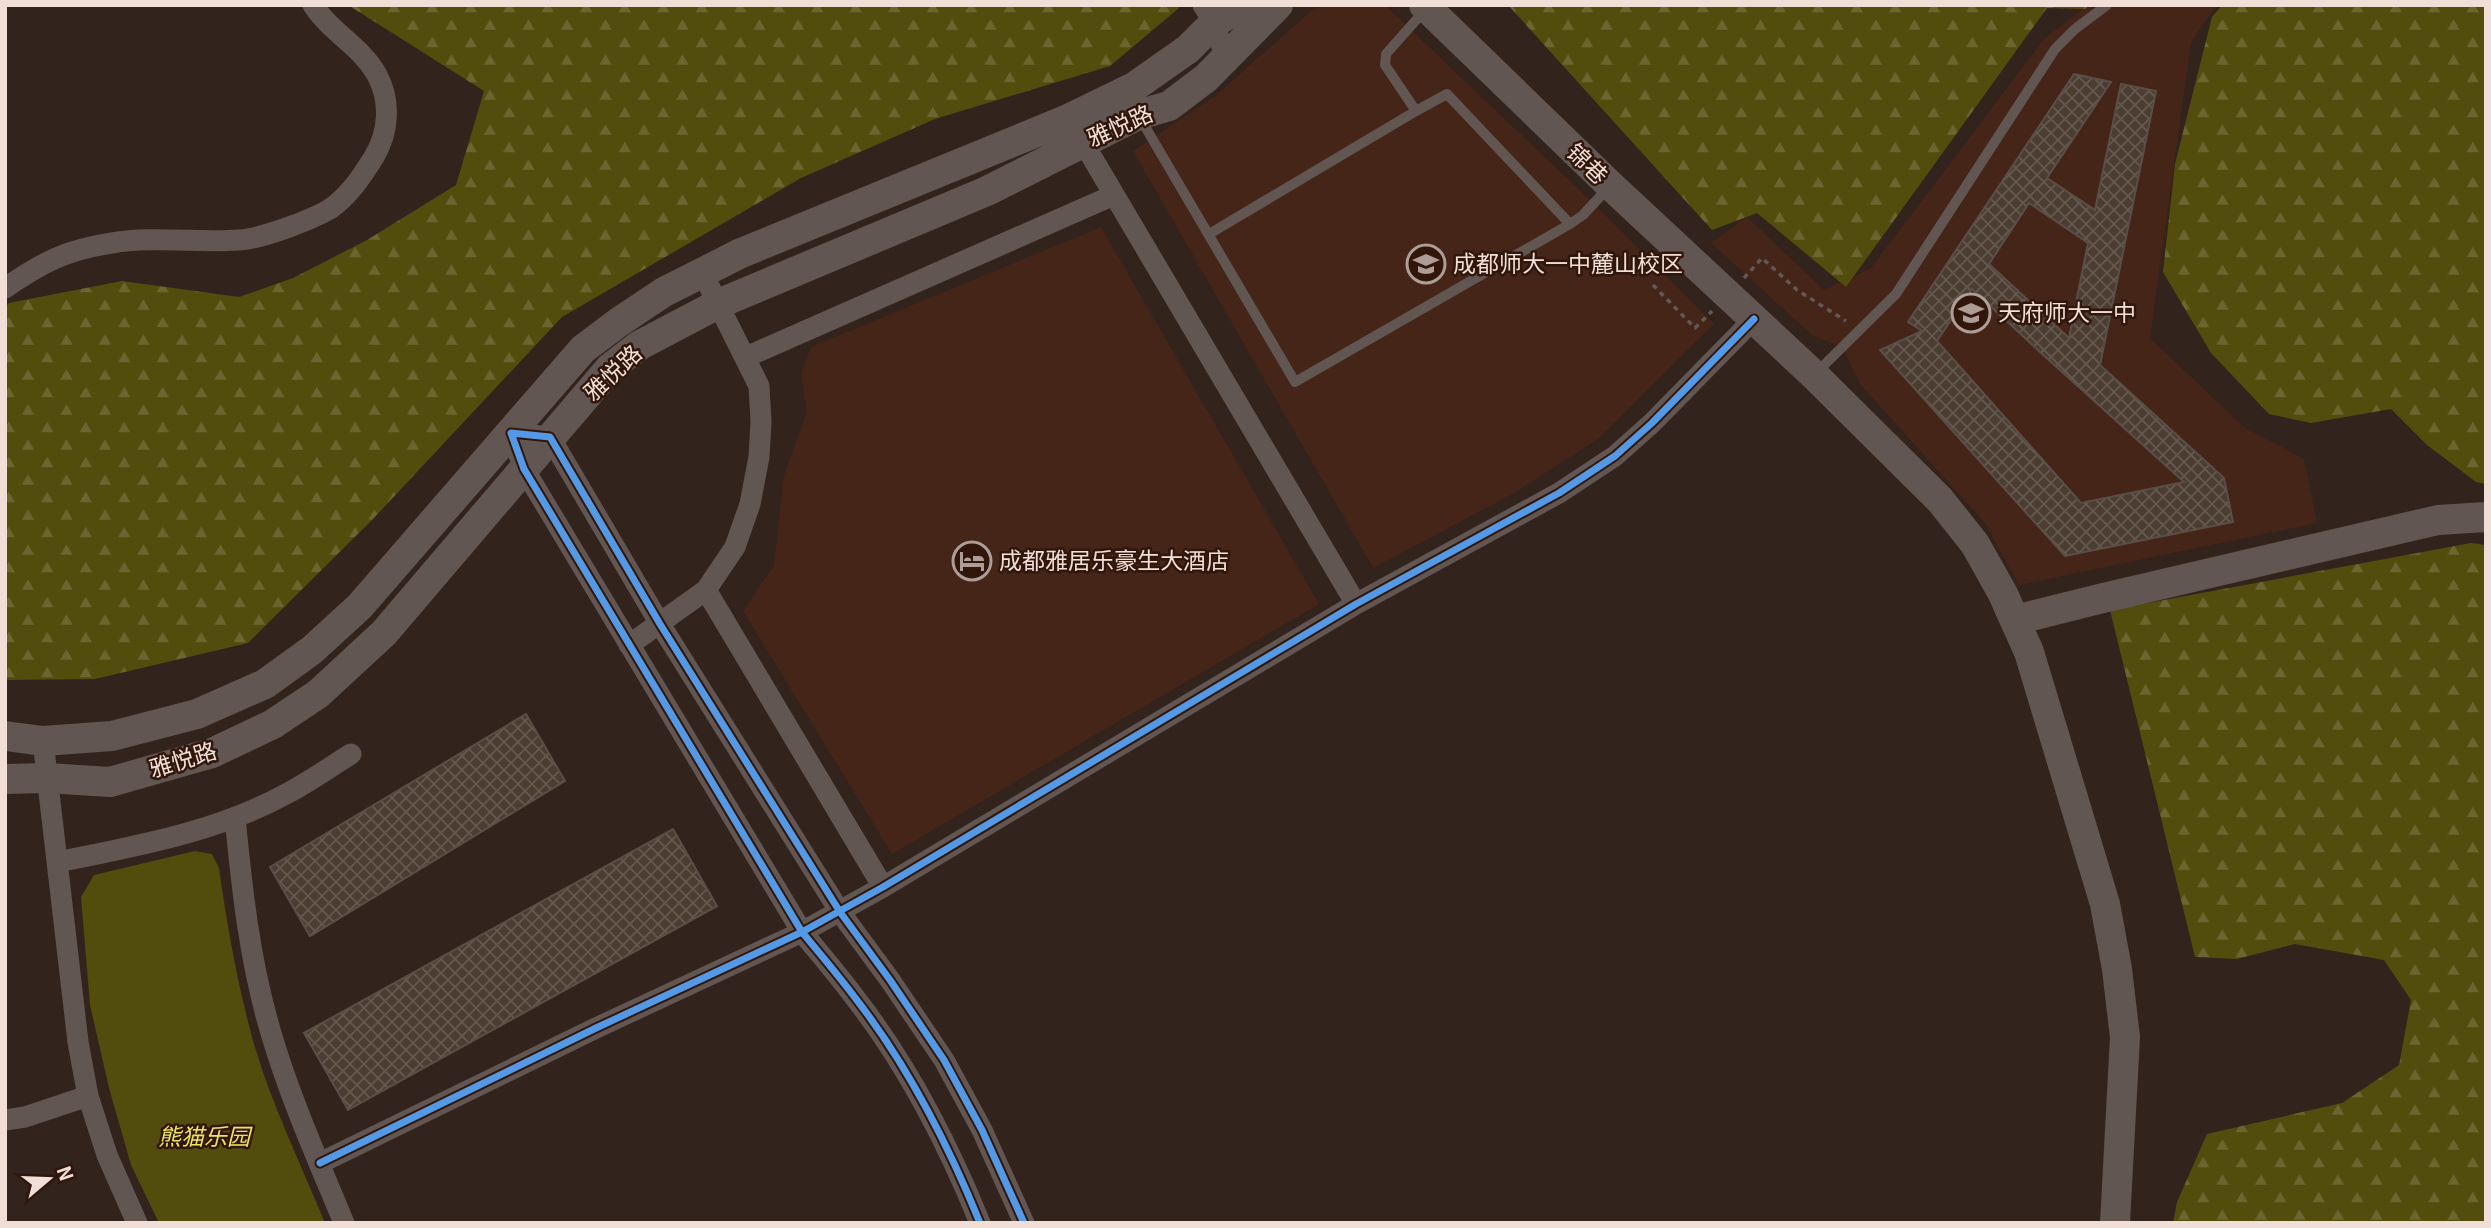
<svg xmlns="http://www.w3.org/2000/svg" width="2491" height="1228" font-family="Georgia,'Noto Sans SC',serif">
<defs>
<pattern id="forest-firs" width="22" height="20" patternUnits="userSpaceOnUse" patternTransform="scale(1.75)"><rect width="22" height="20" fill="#524c0d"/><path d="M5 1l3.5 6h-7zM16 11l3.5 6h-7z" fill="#6b6530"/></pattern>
<pattern id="building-cross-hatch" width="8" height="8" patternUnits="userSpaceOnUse" patternTransform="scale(1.75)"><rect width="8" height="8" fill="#4b3d32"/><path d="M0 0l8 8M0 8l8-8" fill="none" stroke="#65594f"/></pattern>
</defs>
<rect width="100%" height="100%" fill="#33231d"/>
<path fill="#442518" d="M1323 5H1385L1594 204 1714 324 1598 439 1511 495 1373 568 1133 151 1215 96 1311 11Z
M2088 5H2216L2191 43 2150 338 2244 427 2304 459 2317 523 2019 585 1985 523 1860 384 1842 347 1813 336 1711 243 1747 217 1824 290 1870 269 2044 39Z
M1101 227 1319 604 892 854 743 611 774 565 784 475 807 412 801 373 811 347Z"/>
<path fill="#524c0d" d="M195 851 212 854 219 868C227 925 237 981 252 1037 270 1101 300 1162 325 1223H159L131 1165 109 1088 90 1005 81 897 94 875Z"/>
<path fill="url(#forest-firs)" d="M348 5H1177L1179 8 1110 66 935 119 801 178 562 317 372 520 248 643 95 679 5 680V307L9 303 122 281 239 297 293 278 367 240 456 185 484 91Z
M1508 5H2090L2085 9 2047 8 1846 287 1757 213 1712 230Z
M2222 5H2486V484L2476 482 2427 445 2391 409 2311 423 2269 414 2211 353 2163 272 2175 164 2212 17Z
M2471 543 2486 545V1223H2173L2177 1202 2207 1134 2342 1103 2399 1065 2411 1000 2384 960 2295 944 2237 959 2195 957 2110 610Z"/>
<path fill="url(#building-cross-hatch)" stroke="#5a4f48" stroke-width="2" fill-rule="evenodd" d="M2074 74 2111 82 2047 178 2095 210 2121 84 2156 91 2100 365 2224 478 2233 522 2065 556 1880 350 1922 331 1908 322ZM2029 203 2088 243 2069 338 1989 264ZM1972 289 2040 352 2184 482 2081 503 1937 341Z
M526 714 565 781 310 936 270 867Z
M673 829 717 906 348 1110 304 1033Z"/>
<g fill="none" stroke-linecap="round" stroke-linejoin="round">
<path stroke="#635954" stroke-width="3.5" stroke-dasharray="5 5" stroke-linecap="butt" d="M1744 278 1762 258 1797 290 1846 321
M1653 285 1695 328 1712 311"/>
<path stroke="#625652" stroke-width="10" d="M1416 111 1447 94 1570 224
M1140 118 1295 382 1570 224 1583 215 1608 188
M1209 234 1416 111 1385 65 1386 54 1425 10
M1816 373 1896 294 2055 49 2075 29 2107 5"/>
<path stroke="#625652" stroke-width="21" d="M1203 5 1214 23 1226 59
M1076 132 1093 159 1356 604
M5 288C43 262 66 250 112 243 153 236 197 243 239 240 261 239 311 220 330 209 349 196 362 176 374 157 389 132 391 101 377 75 362 47 330 32 313 5
M746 357 1114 195
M706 590 883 887
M629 645 706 590 735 547 750 504 759 457 761 422 759 386 702 272
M43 741 78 1042 88 1096 107 1155 137 1223
M235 817C242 890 250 963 271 1033 290 1098 318 1160 344 1223
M58 862C135 846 217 832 286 794 309 782 330 767 351 754
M5 1120 25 1117 88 1096
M320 1163 596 1028 802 932 883 887 1356 604 1559 493 1615 456 1652 423 1754 319
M980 1223C948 1144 908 1066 856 999 839 976 820 954 802 932L524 469 511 433 550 437 660 624 840 912 890 980 944 1060 982 1130 1024 1223"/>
<path stroke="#625652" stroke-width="30" d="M1424 5 1610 185 1814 375 1940 500 1975 544 2003 594 2029 652 2105 904 2117 969 2125 1037 2115 1223
M2015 620 2103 598 2438 520 2486 517
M5 736 43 741 112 736 197 714 265 684 312 650 360 606 583 349 619 322 664 292 739 254 1066 120 1134 87 1188 49 1214 23 1244 5
M5 779 47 778 110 782 212 753 273 724 318 694 384 633 610 368 640 345 718 304 987 191 1138 115 1169 106 1206 78 1278 5"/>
<defs>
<path id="cycleway" d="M320 1163 596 1028 802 932 883 887 1356 604 1559 493 1615 456 1652 423 1754 319
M980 1223C948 1144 908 1066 856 999 839 976 820 954 802 932L524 469 511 433 550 437 660 624 840 912 890 980 944 1060 982 1130 1024 1223"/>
</defs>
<use href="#cycleway" stroke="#30160b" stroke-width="11"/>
<use href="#cycleway" stroke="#5399e6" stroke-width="7"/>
</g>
<defs>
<symbol id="school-ring" viewBox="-11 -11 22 22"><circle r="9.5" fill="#30160b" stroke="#ae9d96" stroke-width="1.5"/><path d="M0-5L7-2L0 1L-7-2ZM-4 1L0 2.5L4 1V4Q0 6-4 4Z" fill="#ae9d96"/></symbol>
<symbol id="hotel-ring" viewBox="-11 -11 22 22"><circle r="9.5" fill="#30160b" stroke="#ae9d96" stroke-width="1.5"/><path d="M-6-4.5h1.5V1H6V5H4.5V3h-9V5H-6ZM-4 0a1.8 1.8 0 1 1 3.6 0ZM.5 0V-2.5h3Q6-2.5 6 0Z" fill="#ae9d96"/></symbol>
</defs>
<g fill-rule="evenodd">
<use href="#school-ring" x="1404" y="242" width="44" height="44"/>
<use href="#school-ring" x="1949" y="291" width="44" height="44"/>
<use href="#hotel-ring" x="950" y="539" width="44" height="44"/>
</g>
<g text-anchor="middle" stroke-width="5" stroke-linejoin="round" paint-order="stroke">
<g font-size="23" fill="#f1ded7" stroke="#30160b">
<text transform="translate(1120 126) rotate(-24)" y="8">雅悦路</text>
<text transform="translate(1587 164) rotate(44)" y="8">锦巷</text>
<text transform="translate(613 373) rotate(-43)" y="8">雅悦路</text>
<text transform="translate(183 760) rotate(-17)" y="8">雅悦路</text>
</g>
<g font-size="23" fill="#f1ded7" stroke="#30160b" text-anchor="start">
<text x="1453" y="272">成都师大一中麓山校区</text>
<text x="1998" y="321">天府师大一中</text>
<text x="999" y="569">成都雅居乐豪生大酒店</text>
</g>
<g font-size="23" font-style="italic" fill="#ece461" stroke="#30160b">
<text x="204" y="1145">熊猫乐园</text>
</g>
</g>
<rect width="2491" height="1228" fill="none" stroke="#f1ded7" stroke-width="14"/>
<g transform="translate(49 1179) rotate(71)" stroke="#30160b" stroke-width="5" paint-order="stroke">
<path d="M0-5L12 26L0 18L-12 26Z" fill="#f1ded7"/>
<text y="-10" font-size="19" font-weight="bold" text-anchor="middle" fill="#f1ded7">N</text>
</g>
</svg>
